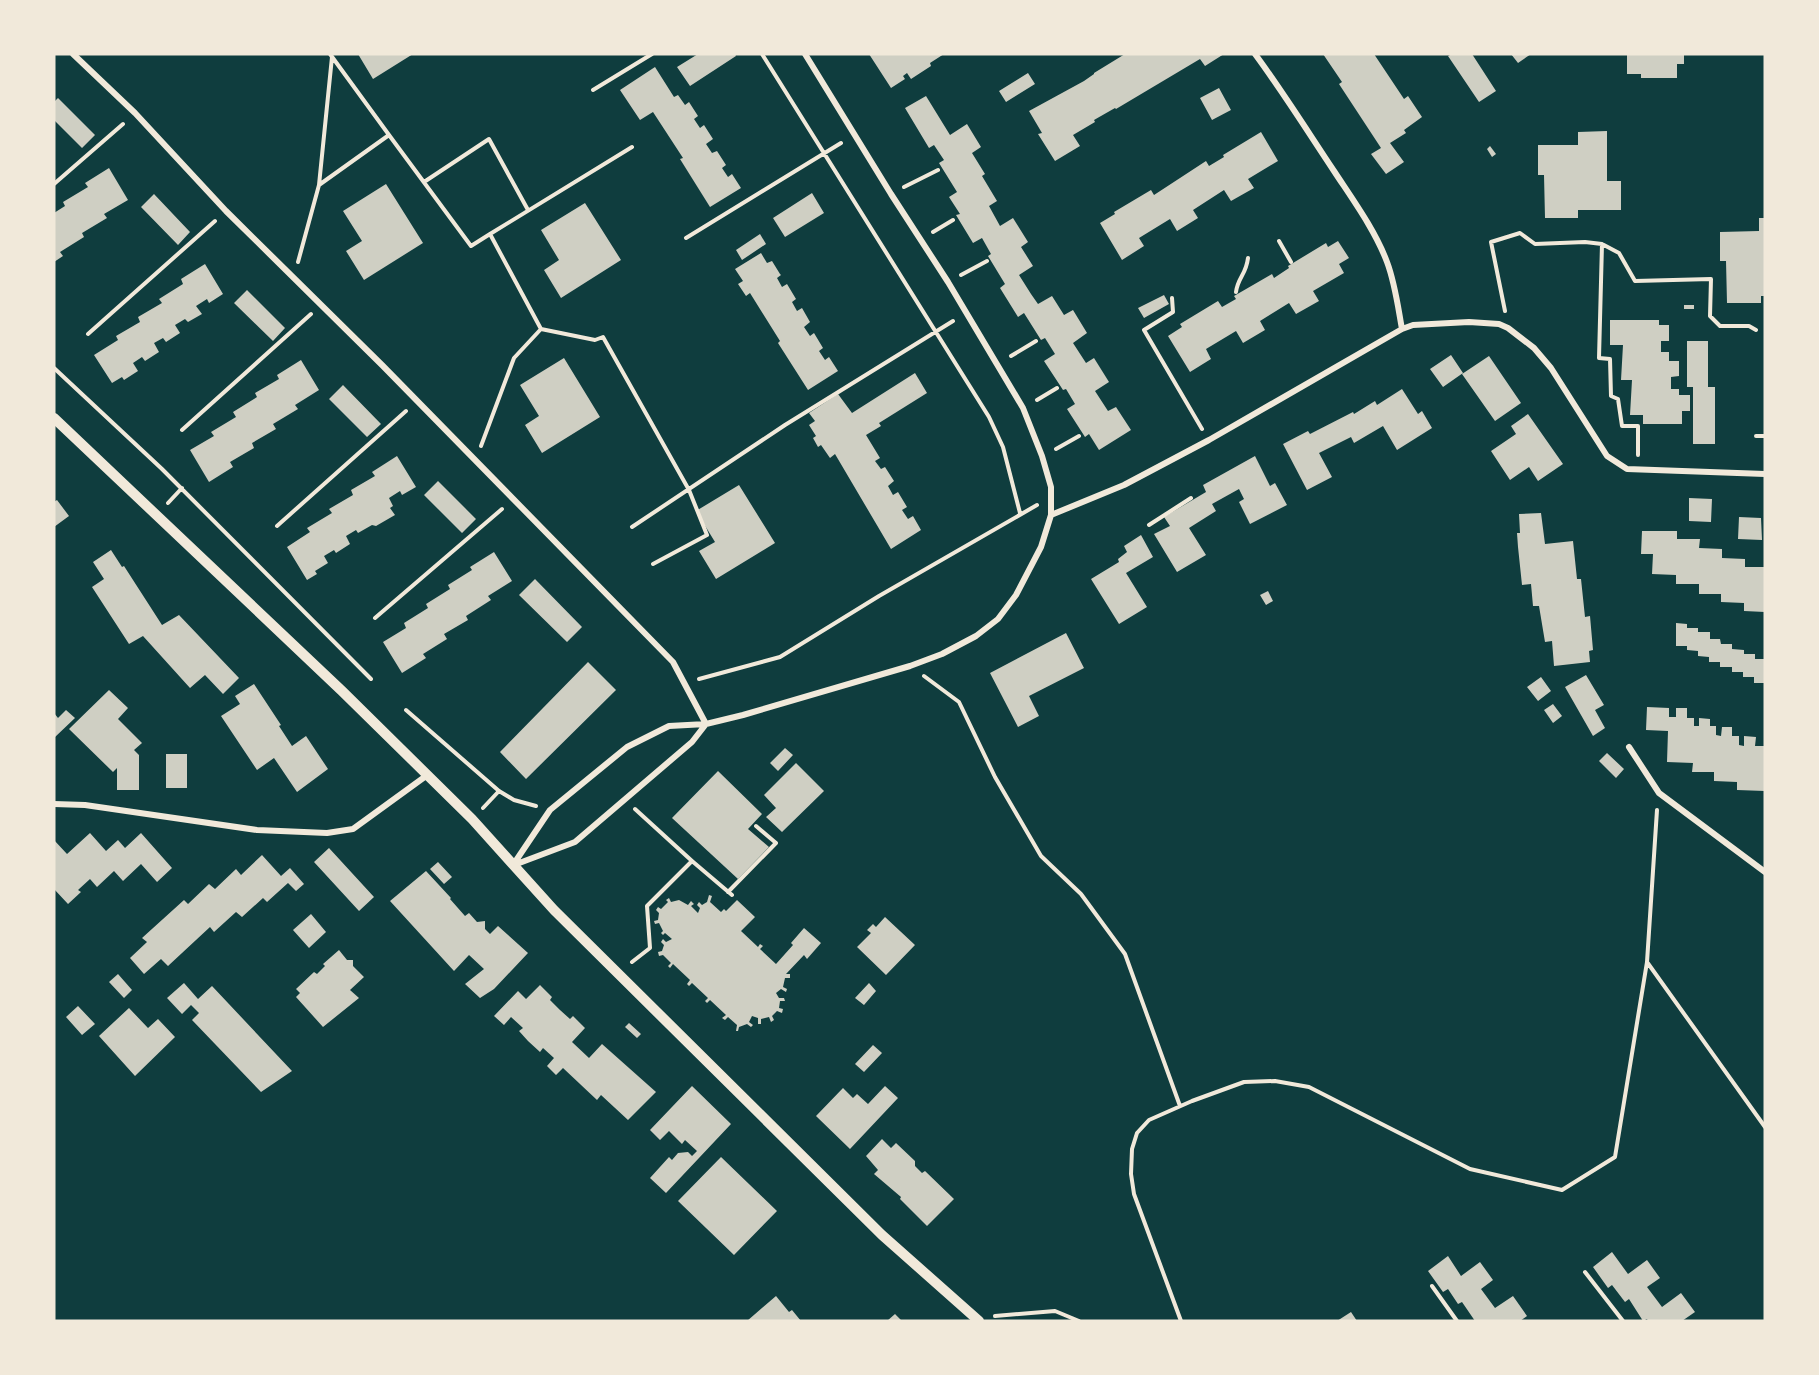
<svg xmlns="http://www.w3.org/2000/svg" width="1819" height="1375" font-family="'Space Grotesk',sans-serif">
<rect width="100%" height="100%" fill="#0f3d3e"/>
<path fill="#cfcfc3" d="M358 54H413L373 79Z
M698 54H735L736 56 690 86 677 67Z
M869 54H944L930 63 931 66 911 79 907 73 903 76 905 79 891 88Z
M1125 54H1224L1205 66 1200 59 1116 109 1115 108 1094 120 1095 122 1073 135 1080 146 1055 161 1038 134 1042 133 1029 111 1084 81 1094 74V73Z
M1323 54H1374L1404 99 1408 96 1422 117 1404 130 1406 133 1390 143 1404 162 1386 174 1371 154 1381 148 1339 84 1342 82Z
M1452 54H1472L1496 91 1479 102 1448 56Z
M1511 54H1531L1518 63Z
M1627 54H1684V64H1677V78H1641V74H1627Z
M655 67 674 97 678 95 685 105 689 102 698 116 694 119 700 128 704 125 713 139 706 144 712 153 717 151 726 165 722 168 728 177 732 174 741 188 710 207 680 159 683 158 653 112 640 120 620 90Z
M1028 73 1035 84 1006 102 999 91Z
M1219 88 1231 110 1212 120 1200 98Z
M926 96 950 135 967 124 981 147 972 153 985 174 982 176 997 201 989 206 1000 226 1013 218 1028 242 1021 247 1033 266 1019 275 1031 294 1038 304 1052 296 1064 315 1073 310 1087 333 1073 343 1086 363 1094 358 1109 382 1095 391 1108 411 1116 407 1131 430 1099 450 1089 434 1085 437 1067 409 1075 404 1066 389 1063 390 1044 361 1055 354 1045 338 1041 340 1024 313 1018 317 1000 288 1005 284 988 256 991 254 982 238 973 243 956 215 960 214 949 197 957 192 939 163 944 160 934 145 929 148 905 108Z
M58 98 95 135 82 148 54 120V102Z
M1607 131V181H1621V210H1578V218H1545L1544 175H1538V145H1578V132Z
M1261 132 1278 161 1248 179 1254 188 1231 201 1224 190 1193 210 1198 218 1177 231 1170 219 1139 238 1144 246 1122 260 1100 223 1115 214 1114 212 1151 190 1154 195 1206 161 1209 166 1224 157 1223 155Z
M1490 146 1496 154 1492 157 1487 149Z
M109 168 128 200 104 214 107 218 82 233 84 237 60 252 63 256 54 262V213L65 206 63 202 88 187 85 183Z
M386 184 423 243 364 280 346 251 362 241 343 211Z
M812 193 824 213 785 237 773 218Z
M154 194 190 232 178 245 141 207Z
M585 203 621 260 561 298 544 270 559 260 541 230Z
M1759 218H1765V296H1761V303H1727L1726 261H1720V232L1759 231Z
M760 234 766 244 742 260 736 250Z
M1338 241 1349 258 1339 264 1344 273 1313 291 1319 301 1296 314 1289 303 1260 321 1265 330 1243 343 1236 331 1206 349 1211 359 1190 372 1168 336 1182 327 1180 324 1218 301 1222 307 1236 299 1234 296 1272 274 1274 278 1289 268 1288 266 1326 243 1328 247Z
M761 253 767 263 772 261 780 274 781 275 777 278 782 287 787 284 796 299 792 302 797 311 802 308 810 322 804 327 810 336 814 333 823 348 819 351 825 360 829 357 838 371 808 390 778 343 780 341 750 293 746 296 738 284 743 281 735 269Z
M205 264 223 294 209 303 207 299 196 306 202 314 188 322 185 319 175 325 180 333 166 342 163 338 154 343 159 352 145 361 142 357 133 363 138 371 124 380 122 377 112 383 94 355 118 340 116 336 140 322 138 317 162 303 159 299 183 284 181 279Z
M247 290 285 328 273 341 234 303Z
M1164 295 1169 304 1144 318 1138 308Z
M1684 305H1694V309H1684Z
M1610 320H1659V325H1669V341H1661V352H1669V361H1679V376L1671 377V389H1679V395H1690V411H1682V424H1643V415H1630L1632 380H1621L1623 345H1610Z
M1687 341H1708V387H1715V444H1693V387H1687Z
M1451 355 1463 373 1443 387 1430 369Z
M1489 356 1521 403 1495 421 1462 374Z
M564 358 600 417 542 453 525 425 539 416 520 385Z
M301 360 319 390 295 405 298 409 273 424 276 429 252 443 254 448 230 462 233 467 209 482 190 450 214 436 211 432 236 417 233 412 257 397 255 393 279 379 277 375Z
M915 373 927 393 879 423 881 426 866 435 880 458 875 461 881 469 885 467 894 481 888 486 893 495 898 492 907 507 902 510 908 519 913 516 921 530 891 549 835 454 830 458 821 445 818 447 813 438 816 436 809 425 815 421 809 413 838 394 852 413Z
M343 385 381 424 367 437 329 399Z
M1402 389 1418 414 1422 411 1432 428 1397 450 1383 426 1354 443 1351 437 1319 453 1332 477 1307 490 1283 444 1308 431 1310 434 1353 412 1354 414 1375 401 1377 405Z
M1528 414 1563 464 1538 481 1529 467 1510 480 1491 451 1516 434 1511 426Z
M397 456 416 487 402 495 400 491 389 498 393 506 390 508 395 515 376 526 372 525 358 533 356 530 346 536 350 544 336 553 334 550 324 556 328 563 315 571 317 574 307 580 287 547 310 532 307 528 332 513 329 509 353 495 351 490 375 476 372 472Z
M1255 456 1270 486 1275 483 1287 505 1250 524 1239 502 1244 499 1239 489 1212 504 1216 511 1189 528 1206 555 1177 572 1154 534 1170 526 1164 517 1206 492 1203 485Z
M438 481 476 519 462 533 424 495Z
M739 485 775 543 716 579 699 551 715 542 696 511Z
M1689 498 1712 499 1711 522 1689 521Z
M57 500 69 516 54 527V502Z
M1541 513 1545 544 1573 541 1577 579H1581L1585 617 1590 616 1593 650 1589 651 1590 662 1554 666 1552 641 1545 642 1539 606H1533L1531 584 1522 585 1518 547 1517 533H1520L1519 514Z
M1739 517 1761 518 1762 540 1738 539Z
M1642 531H1677V539H1700L1699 548 1722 549V558L1745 559V567H1765V612L1744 611V603L1721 602V594H1699V584H1676V575L1652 574 1653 554H1641Z
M1141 535 1153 557 1126 573 1147 607 1119 624 1091 579 1119 562 1118 559 1127 552 1124 546Z
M111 550 122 567 124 566 162 625 179 615 239 678 223 694 205 675 190 688 143 636 129 644 92 587 104 579 93 562Z
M494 552 512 581 488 596 491 600 466 616 468 620 444 634 447 639 423 654 426 658 402 673 383 642 406 628 404 623 428 608 426 604 450 589 448 585 472 570 470 567Z
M535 579 582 627 567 642 519 595Z
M1268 591 1273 601 1266 605 1260 595Z
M1676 623 1687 624V628H1698V632H1710V639H1720L1721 644H1732V649L1744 650V654H1755V659H1765V683H1754V677H1743V672H1732V667H1720V662H1709V657L1698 656V651L1687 650V646H1676Z
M1066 633 1084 668 1029 696 1039 716 1018 727 990 673Z
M588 662 616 690 526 779 500 752Z
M1586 675 1604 705 1595 710 1605 728 1593 736 1565 687Z
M1541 677 1551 691 1538 701 1527 687Z
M254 684 281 725 279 726 292 746 306 736 328 769 297 792 274 758 257 770 221 716 240 704 235 696Z
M109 690 128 708 118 719 142 743 134 750 139 755V790H117V768L113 772 69 729Z
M1553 704 1562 716 1553 723 1544 710Z
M1647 707 1669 708V717H1676V708H1687V718H1694V726H1699V718L1710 719V726H1716V735L1721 736 1722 727H1732V736H1739V745L1744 746V736L1756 737 1755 746H1765V791L1737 790V782L1714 781V772H1692L1693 763 1667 762 1668 731 1646 730Z
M66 710 75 718 54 738V713L58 718Z
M785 748 793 755 778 771 770 763Z
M1607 753 1624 769 1616 778 1599 761Z
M166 754H187V788H166Z
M796 763 824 791 782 832 766 817 776 808 764 795Z
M718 771 762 814 748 829 769 847 738 879 672 818Z
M90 833 106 851 118 840 125 848 141 833 172 868 157 882 141 864 123 881 114 871 97 887 90 879 78 890 81 892 68 904 54 889V840L67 854Z
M329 848 374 897 359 911 314 862Z
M262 855 281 876 290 868 304 884 296 891 288 883 267 902 263 898 242 917 236 912 214 932 210 927 168 966 161 959 144 974 130 958 147 942 142 938 184 900 188 904 209 884 215 889 236 869 241 875Z
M438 862 452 877 444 884 430 869Z
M426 871 451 898 450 899 465 916 469 913 477 922 485 921V929L490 934 498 926 528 953 494 989 480 998 465 984 484 969 469 955 454 971 390 901Z
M709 895 712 896 710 902 721 912 724 909 726 911 737 900 755 917 741 931 758 947 760 944 763 946 760 949 776 964 793 945 791 943 804 928 821 943 807 959 804 955 786 974H790V978H785L783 987 787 989 786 992 781 989 776 993 779 998H784L785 1001H780L779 1008 783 1009 782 1013 777 1011 772 1016 774 1020 771 1022 769 1017 761 1019V1024H758V1018L752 1016 749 1022 753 1025 751 1027 747 1024 739 1027 738 1031H736L737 1025 728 1017 725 1020 722 1018 726 1015 710 1000 707 1003 705 1001 708 998 692 983 689 986 687 984 690 980 673 964 670 968 668 966 671 963 663 955 659 956 658 952 662 951 664 945 661 942 663 939 666 942 672 939 665 933 663 935 661 933 663 931 659 923 655 924 654 921 658 920 659 913 656 910 658 907 661 909 668 902 666 900 669 898 671 902 679 900 688 905 691 901 694 904 691 906 698 913 700 908 697 905 699 902 702 905 707 902Z
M311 914 326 932 309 948 293 930Z
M885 917 915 945 886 975 857 947 871 933 867 930 873 924 876 927Z
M339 950 347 960H353V966L364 977 350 990 359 998 323 1027 296 997 300 993 296 989 314 972 317 974 325 966 323 964Z
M118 974 132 990 124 998 109 982Z
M184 983 198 999 212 986 292 1071 261 1092 192 1020 199 1013 191 1005 182 1014 167 998Z
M869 983 876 991 864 1005 855 998Z
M540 985 552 997 550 1000 560 1010 570 1019 573 1016 585 1028 572 1042 589 1058 602 1044 656 1092 628 1120 601 1095 597 1100 563 1068 556 1075 547 1066 554 1058 543 1048 540 1052 528 1041 519 1031 523 1028 511 1017 504 1025 494 1016 518 991 526 999Z
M78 1006 95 1024 82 1035 66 1017Z
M129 1008 148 1028 158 1019 175 1037 135 1076 99 1036Z
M629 1023 641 1034 637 1038 625 1027Z
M873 1045 882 1053 864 1072 855 1064Z
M692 1086 731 1124 666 1193 650 1178 669 1157 672 1160 678 1153 688 1152 692 1156 697 1151 685 1140 682 1144 669 1131 660 1140 650 1130Z
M885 1086 898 1098 850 1149 816 1116 843 1088 853 1098 857 1094 868 1104Z
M882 1139 891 1148 896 1143 915 1161V1166L922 1173 925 1171 954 1199 927 1226 900 1199 901 1197 874 1174 878 1170 866 1156Z
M721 1157 777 1211 734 1255 678 1201Z
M1612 1252 1628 1274 1647 1260 1660 1278 1647 1287 1662 1307 1681 1293 1695 1312 1682 1321H1648L1647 1319 1643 1321 1629 1299 1625 1302 1612 1285 1608 1288 1593 1267Z
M1448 1256 1461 1276 1480 1262 1493 1280 1481 1289 1495 1308 1513 1296 1527 1316 1520 1321H1475L1462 1302 1458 1304 1448 1289 1443 1292 1428 1271Z
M776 1296 789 1312 792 1310 801 1321H747Z
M1351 1312 1357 1321H1337Z
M895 1314 902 1321H887Z"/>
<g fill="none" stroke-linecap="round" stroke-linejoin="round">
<path stroke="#f1e9da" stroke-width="4" d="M330 54 389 135
M762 54 989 417 1003 447 1020 513
M593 90 652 54
M424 182 489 139 528 210
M54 184 123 124
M319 185 332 57
M904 187 938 170
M933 232 953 220
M686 238 841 143
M1279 241 1291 262
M1602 244 1599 358 1610 359 1611 396 1618 399 1622 426H1638V455
M298 262 319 185 389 135 471 246 490 234
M961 275 987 261
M1236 292C1238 277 1246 275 1248 258
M1172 298 1173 312 1144 330 1202 429
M1505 311 1491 242 1520 233 1535 244 1585 242 1602 244 1619 253 1635 281 1711 279 1710 316 1720 326H1749L1756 330
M541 329 490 234 632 147
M88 334 215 221
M1011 356 1036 341
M54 368 162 469 371 679
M1037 400 1057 388
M182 430 311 314
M1756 436H1765
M481 446 514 358 541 329 595 340 603 337 689 490 707 535 653 564
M1056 449 1079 436
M168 503 182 488
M1149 525 1191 498
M277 526 406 411
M632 527 785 425 953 321
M375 618 502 509
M924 676 959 702 995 777 1041 856 1081 894 1125 954 1180 1106
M699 679 780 657 879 596 1037 505
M406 710 499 791 514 800 536 806
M483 808 499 791
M692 861 732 895
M728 892 776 843 756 826
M632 962 650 948 647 906 692 861 635 809
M1647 962 1657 810
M1585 1272 1623 1321
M1432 1286 1457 1321
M995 1316 1055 1311 1079 1321
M1181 1321 1134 1194 1131 1174 1132 1149 1137 1133 1149 1120 1192 1101 1244 1082 1275 1081 1309 1087 1470 1169 1562 1190 1615 1157 1647 962 1765 1127"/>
<path stroke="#f1e9da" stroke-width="6" d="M73 54 135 113 226 211 382 365 673 662 706 724
M1402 329 1413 325 1469 322 1499 324 1508 328 1534 348 1551 368 1607 456 1627 469 1765 474
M1051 515 1124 485 1209 440 1402 329C1398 307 1395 283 1387 262 1375 230 1353 200 1334 171 1308 132 1283 92 1255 54
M1629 747 1659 793 1765 872
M54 804 85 805 257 830 327 833 353 829 426 776
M513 865 550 810 627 747 669 726 706 724 743 715 910 666 942 654 976 636 998 619 1016 595 1041 547 1051 515V487L1042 456 1023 408 948 282 891 194 805 54
M514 865 575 842 692 742 706 724"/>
<path stroke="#f1e9da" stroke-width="10" d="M54 418 342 691 472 819 554 910 882 1235 979 1321"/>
</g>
<rect width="1819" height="1375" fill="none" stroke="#f1e9da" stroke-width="111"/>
</svg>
